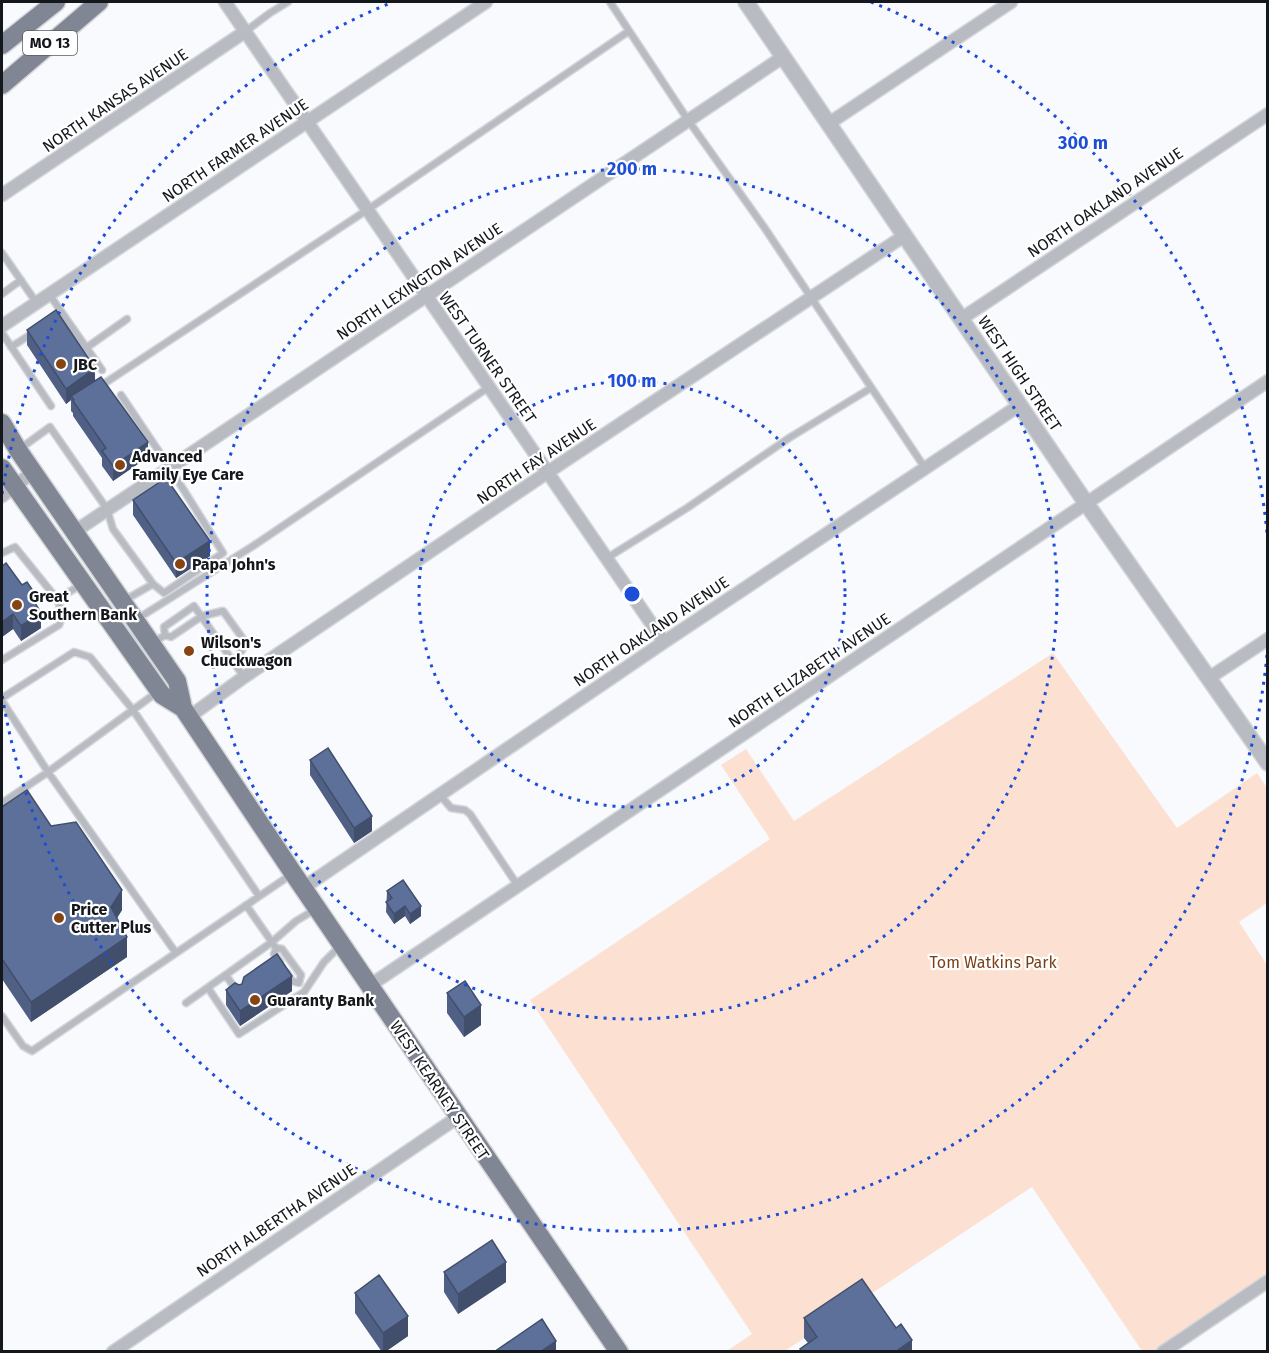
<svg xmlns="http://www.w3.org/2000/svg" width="1269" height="1353" font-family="'Fira Sans',sans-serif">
<rect width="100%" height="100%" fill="#f9fafe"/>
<path fill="#fce1d2" d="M1053 653 1177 828 1257 773 1267 788V903L1239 922 1267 965V1276L1155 1351H1142L1032 1187 785 1351H727L752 1334 530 1000 770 839 721 765 746 749 794 821Z"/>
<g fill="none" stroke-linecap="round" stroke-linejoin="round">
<defs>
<path id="service" d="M610 2 688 120 764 227 925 468
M246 31 270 13 288 2
M2 253 36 302
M2 294 21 280
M49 294 102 370
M2 333 51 406
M11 347 33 333
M86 348 127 319
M99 387 367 210 629 31
M121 395 170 468 223 553 164 593 153 584
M21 448 50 427 107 509 113 529 153 584 125 600
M2 553 15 547 57 599 81 585
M607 558 687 508 789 438 871 388
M145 614 253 546 489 387
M165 635 164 627 194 606 244 677
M153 643 165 635 171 637 202 616 223 611 246 643 234 664
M2 660 59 625 63 615 57 599
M2 698 74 652 90 657 133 710 259 896
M2 701 48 772 176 953 32 1051 23 1046 2 1016
M440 795 451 808 465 810 470 814 518 886
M2 803 48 772 156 693
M246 905 276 948 274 954 280 962
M276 948 282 949 301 975 299 983 292 981 287 973
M176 953 292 874
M226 975 237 992
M208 988 239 1034 304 992 324 962 341 945
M186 1003 272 942 296 921 316 909"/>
<path id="minor" d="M225 2 664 642
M828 124 1011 2
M2 195 246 31
M961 319 1268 114
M2 326 486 2
M2 496 33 472
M74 532 783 57
M1209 678 1268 639
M189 717 244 677 548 472 904 236
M303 888 664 642 1020 405
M369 986 1268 381
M113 1352 458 1117
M1163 1352 1268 1281"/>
<path id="tertiary" d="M746 2 1086 503 1268 763"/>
<path id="primary" d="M2 45 56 2
M2 85 99 2
M2 423 18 450 177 681 183 708 293 873 619 1352
M2 468 162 695 183 708"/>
</defs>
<use href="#service" stroke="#d4d6da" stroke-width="9"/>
<use href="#minor" stroke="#d4d6da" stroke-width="15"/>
<use href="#tertiary" stroke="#d4d6da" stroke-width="18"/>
<use href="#primary" stroke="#d4d6da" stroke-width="21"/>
<use href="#service" stroke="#b8bbc2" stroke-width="6"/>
<use href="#minor" stroke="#b8bbc2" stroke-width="12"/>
<use href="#tertiary" stroke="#b8bbc2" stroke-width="15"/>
<use href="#primary" stroke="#808693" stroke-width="18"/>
</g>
<path fill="#506084" d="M27 330 95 381 148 457 113 481 102 466V458L73 416V413L71 411V400L66 404 27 345Z
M133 500 210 556 176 578 133 515Z
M2 566 36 604 41 628 21 641 13 629 2 637Z
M310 760 372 831 354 843 310 775Z
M2 807 51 826 122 910 117 918 127 957 31 1022 2 979Z
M387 891 421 916 410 924 405 916 394 924 386 912Z
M239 985 292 991 240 1026 226 1005V990Z
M447 993 481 1025 464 1037 447 1013Z
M444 1272 506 1282 458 1314 444 1292Z
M355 1293 408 1336 385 1352H382L355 1313Z
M804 1318 896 1328 912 1352H800V1349L808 1343 804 1338Z"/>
<path fill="#414e6c" d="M95 368V383L71 396V400L66 404V389Z
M148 442V457L113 481V466Z
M210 541V556L176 578V563Z
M36 595V610L32 598Z
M41 613V628L21 641V626Z
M13 614V629L2 637V622Z
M372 816V831L354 843V828Z
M122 890V910L111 927V907Z
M405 906V916L394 924V914Z
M421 906V916L410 924V914Z
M127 937V957L31 1022V1002Z
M292 976V991L240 1026V1011Z
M481 1005V1025L464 1037V1017Z
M506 1262V1282L458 1314V1294Z
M408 1316V1336L385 1352H383V1333Z
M912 1340V1352H895Z
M556 1341V1352H540Z"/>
<path fill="#5d709a" stroke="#414e6c" stroke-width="1.5" d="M56 310 95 368 66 389 27 330Z
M101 377 148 442 113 466 102 451 106 448 73 401 74 400 71 396Z
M166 478 210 541 176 563 133 500Z
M6 563 22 585 27 582 36 595 32 598 41 613 21 626 13 614 2 622V566Z
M328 748 372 816 354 828 310 760Z
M27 790 51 826 76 822 122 890 111 907 127 937 31 1002 2 959V807Z
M403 880 421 906 410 914 405 906 394 914 386 902 392 898 387 891Z
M277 954 292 976 240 1011 226 990 235 983 239 985 242 984 244 977Z
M465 981 481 1005 464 1017 447 993Z
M492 1240 506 1262 458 1294 444 1272Z
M379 1275 408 1316 383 1333 355 1293Z
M862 1279 896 1328 901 1324 912 1340 895 1352H802L800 1349 817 1337 804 1318Z
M542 1319 556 1341 540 1352H494Z"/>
<g fill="none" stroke="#1d4ed8" stroke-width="3" stroke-dasharray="3 6">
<circle cx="632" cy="594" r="213"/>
<circle cx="632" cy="594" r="425"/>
<path d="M1267 655A638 638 0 0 1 2 694M2 494A638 638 0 0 1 393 2M871 2A638 638 0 0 1 1267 533"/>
</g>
<g fill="#864413" stroke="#fff" stroke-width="2">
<circle cx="61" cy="364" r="6"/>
<circle cx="120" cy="465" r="6"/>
<circle cx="180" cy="564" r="6"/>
<circle cx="17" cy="605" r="6"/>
<circle cx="189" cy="651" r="6"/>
<circle cx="59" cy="918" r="6"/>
<circle cx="255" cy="1000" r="6"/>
</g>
<g text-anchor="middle" stroke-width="4.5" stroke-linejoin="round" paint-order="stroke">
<rect fill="#fff" stroke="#5a5d60" stroke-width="1.5" x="23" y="31" width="54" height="24" rx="4.5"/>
<g font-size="15" font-weight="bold" fill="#14171c">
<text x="50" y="48">MO 13</text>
</g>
<g font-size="16" fill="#14171c" stroke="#fff">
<text transform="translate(115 100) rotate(-34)" y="6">NORTH KANSAS AVENUE</text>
<text transform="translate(235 150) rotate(-34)" y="6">NORTH FARMER AVENUE</text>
<text transform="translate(1105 202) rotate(-34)" y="6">NORTH OAKLAND AVENUE</text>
<text transform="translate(419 281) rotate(-34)" y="6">NORTH LEXINGTON AVENUE</text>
<text transform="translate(488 357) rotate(55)" y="6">WEST TURNER STREET</text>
<text transform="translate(1020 373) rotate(56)" y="6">WEST HIGH STREET</text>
<text transform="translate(536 461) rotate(-34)" y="6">NORTH FAY AVENUE</text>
<text transform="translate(651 631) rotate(-34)" y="6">NORTH OAKLAND AVENUE</text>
<text transform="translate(809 670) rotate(-34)" y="6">NORTH ELIZABETH AVENUE</text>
<text transform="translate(440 1090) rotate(56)" y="6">WEST KEARNEY STREET</text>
<text transform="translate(276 1220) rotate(-34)" y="6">NORTH ALBERTHA AVENUE</text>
</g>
<g font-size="16" font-weight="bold" fill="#14171c" stroke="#fff" text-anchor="start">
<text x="73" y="370">JBC</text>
<text x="132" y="462">Advanced<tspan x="132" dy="18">Family Eye Care</tspan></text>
<text x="192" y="570">Papa John's</text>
<text x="29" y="602">Great<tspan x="29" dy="18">Southern Bank</tspan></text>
<text x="201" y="648">Wilson's<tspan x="201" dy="18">Chuckwagon</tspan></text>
<text x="71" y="915">Price<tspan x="71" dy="18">Cutter Plus</tspan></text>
<text x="267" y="1006">Guaranty Bank</text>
</g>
<g font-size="16" fill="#7b3f15" stroke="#fff">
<text x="993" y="968">Tom Watkins Park</text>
</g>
</g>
<circle cx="632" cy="594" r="9" fill="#1d4ed8" stroke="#fff" stroke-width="3"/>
<g font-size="18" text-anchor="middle" font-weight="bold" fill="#1d4ed8" stroke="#fff" stroke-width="4.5" stroke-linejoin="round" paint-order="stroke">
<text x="1083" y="149">300 m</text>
<text x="632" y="175">200 m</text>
<text x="632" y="387">100 m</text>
</g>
<rect width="1269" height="1353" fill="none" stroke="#14171c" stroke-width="6"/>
</svg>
